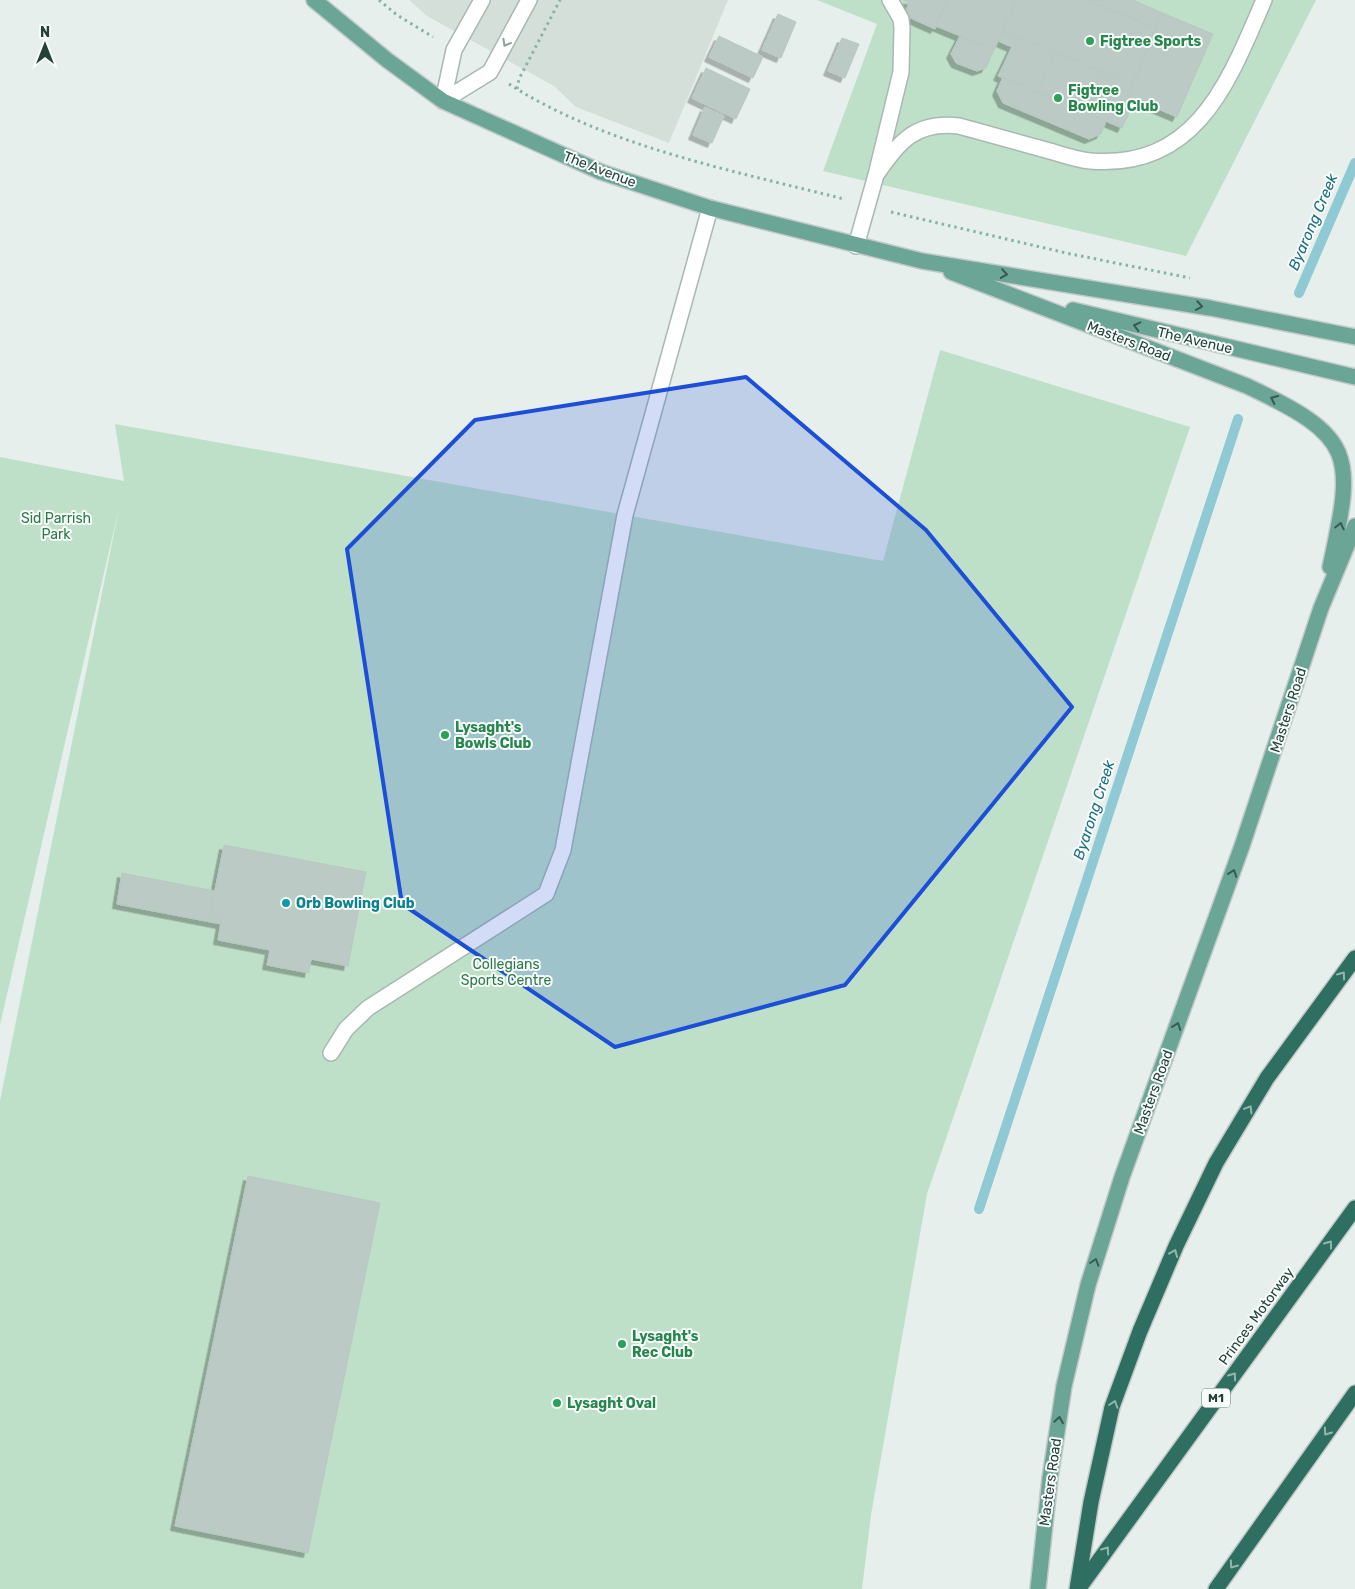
<svg xmlns="http://www.w3.org/2000/svg" width="1355" height="1589" font-family="Rubik,sans-serif">
<defs>
<filter id="shadow"><feDropShadow dx="-4.5" dy="4.5" stdDeviation="0" flood-color="#0004"/></filter>
</defs>
<rect width="100%" height="100%" fill="#e6efeb"/>
<path fill="#d4dfda" d="M409 0H728L669 143 576 107 554 86 427 16Z"/>
<path fill="#bfe0c8" d="M817 0H1316L1186 256 823 171 877 24Z
M940 350 1190 427 927 1194 871 1515 862 1589H0V1101L119 508 0 1025V457L124 481 115 424 883 561Z"/>
<g fill="none" stroke-linecap="round" stroke-linejoin="round">
<path stroke="#8ec9d4" stroke-width="10" d="M1299 293 1355 163
M979 1209 1238 419"/>
</g>
<path fill="#bbcac4" stroke="#b8c9c2" filter="url(#shadow)" d="M903 0H947L935 29 904 15 909 3Z
M947 0H1017L994 50 936 26Z
M1017 0H1087L1156 28 1133 84 1003 31Z
M1087 0H1133L1163 13 1156 28Z
M1163 13 1213 34 1177 117 1127 96Z
M778 14 796 22 781 58 762 50Z
M1003 31 1133 84 1127 96 1135 100 1122 128 998 76 1012 47 998 41Z
M719 36 763 57 753 78 709 57Z
M960 36 994 50 986 68 977 71 956 63 951 54Z
M842 38 859 44 845 78 828 71Z
M1055 52 1101 71 1084 109 1038 90Z
M706 68 750 89 736 119 692 98Z
M1003 77 1106 121 1101 134 1089 139 1003 103 997 91Z
M705 107 724 116 712 143 693 135Z
M224 845 366 872 348 966 311 959 309 973 267 965 270 950 218 940 222 917 210 915Z
M122 873 215 891 210 915 222 917 221 924 117 904Z
M248 1176 380 1203 308 1553 175 1526Z"/>
<g fill="none" stroke-linecap="round" stroke-linejoin="round">
<defs>
<path id="lane" d="M443 101 490 72 529 0
M443 101 454 50 482 0
M876 175C899 142 915 121 959 126 988 134 1017 142 1046 150 1061 154 1076 160 1090 161 1197 170 1229 81 1264 0
M856 246 876 175 901 72 902 28 901 19 890 0
M331 1053 346 1029 368 1008 546 894 563 850 625 515 710 208"/>
<path id="primary" d="M314 0 387 60 443 101 601 172 710 208 922 261 1210 308 1355 337
M951 272 1247 386C1355 437 1355 453 1330 567
M1073 310 1355 377
M1038 1589 1050 1478 1064 1386 1088 1285 1122 1177 1242 846 1321 608 1355 526"/>
<path id="highway" d="M1079 1588 1355 1208
M1077 1589 1091 1502 1112 1407 1140 1331 1176 1246 1216 1163 1267 1078 1355 958
M1216 1589 1355 1393"/>
</defs>
<use href="#lane" stroke="#a8b8b2" stroke-width="18"/>
<use href="#primary" stroke="#c2cac8" stroke-width="18"/>
<use href="#highway" stroke="#c2cac8" stroke-width="18"/>
<path stroke="#86b3a5" stroke-width="3" stroke-dasharray="2.5 4" stroke-linecap="butt" d="M379 0 397 15 433 37
M509 84C605 146 734 171 844 199
M517 89 519 79 560 0
M891 212 1066 253 1190 278"/>
<use href="#lane" stroke="#fff" stroke-width="15"/>
<use href="#primary" stroke="#6aa596" stroke-width="15"/>
<use href="#highway" stroke="#2f6f62" stroke-width="15"/>
</g>
<defs><path id="oneway-chevron" d="M-2-3.5L2.5 0L-2 3.5" fill="none" stroke-width="1.6" stroke-linecap="round" stroke-linejoin="round" transform="scale(1.25)"/></defs>
<use stroke="#92a09c" href="#oneway-chevron" transform="translate(506 43) rotate(119)"/>
<g stroke="#365b51">
<use href="#oneway-chevron" transform="translate(1004 274) rotate(9)"/>
<use href="#oneway-chevron" transform="translate(1199 306) rotate(10)"/>
<use href="#oneway-chevron" transform="translate(1137 326) rotate(-166)"/>
<use href="#oneway-chevron" transform="translate(1274 399) rotate(-155)"/>
<use href="#oneway-chevron" transform="translate(1340 526) rotate(-77)"/>
<use href="#oneway-chevron" transform="translate(1233 873) rotate(-70)"/>
<use href="#oneway-chevron" transform="translate(1177 1026) rotate(-70)"/>
<use href="#oneway-chevron" transform="translate(1095 1262) rotate(-72)"/>
<use href="#oneway-chevron" transform="translate(1059 1420) rotate(-81)"/>
</g>
<g stroke="#93b5ae">
<use href="#oneway-chevron" transform="translate(1342 975) rotate(-54)"/>
<use href="#oneway-chevron" transform="translate(1249 1109) rotate(-59)"/>
<use href="#oneway-chevron" transform="translate(1329 1244) rotate(-54)"/>
<use href="#oneway-chevron" transform="translate(1174 1253) rotate(-67)"/>
<use href="#oneway-chevron" transform="translate(1233 1376) rotate(-54)"/>
<use href="#oneway-chevron" transform="translate(1114 1404) rotate(-72)"/>
<use href="#oneway-chevron" transform="translate(1327 1432) rotate(125)"/>
<use href="#oneway-chevron" transform="translate(1106 1550) rotate(-54)"/>
<use href="#oneway-chevron" transform="translate(1233 1565) rotate(125)"/>
</g>
<path fill="#1d4ed8" fill-opacity="0.2" stroke="#1d4ed8" stroke-width="4" stroke-linejoin="round" d="M746 377 926 530 1072 707 845 985 615 1047 402 904 347 549 475 420Z"/>
<g fill="#2e9e5b" stroke="#f7fbf9" stroke-width="2">
<circle cx="1090" cy="41" r="5"/>
<circle cx="1058" cy="98" r="5"/>
<circle cx="445" cy="735" r="5"/>
<circle cx="622" cy="1344" r="5"/>
<circle cx="557" cy="1403" r="5"/>
</g>
<circle fill="#0f9aa8" stroke="#f7fbf9" stroke-width="2" cx="286" cy="903" r="5"/>
<g text-anchor="middle" stroke-width="4" stroke-linejoin="round" paint-order="stroke">
<rect fill="#f7fbf9" stroke="#637a73" stroke-width="1" x="1202" y="1388.5" width="28" height="19" rx="4"/>
<g font-size="12" font-weight="bold" fill="#24423a">
<text x="1216" y="1402">M1</text>
</g>
<g font-size="14" font-weight="bold" fill="#27864d" stroke="#f7fbf9" text-anchor="start">
<text x="1100" y="46">Figtree Sports</text>
<text x="1068" y="95">Figtree<tspan x="1068" dy="16">Bowling Club</tspan></text>
<text x="455" y="732">Lysaght's<tspan x="455" dy="16">Bowls Club</tspan></text>
<text x="632" y="1341">Lysaght's<tspan x="632" dy="16">Rec Club</tspan></text>
<text x="567" y="1408">Lysaght Oval</text>
</g>
<g font-size="14" fill="#24423a" stroke="#f7fbf9">
<text transform="translate(600 169) rotate(21)" y="5">The Avenue</text>
<text transform="translate(1195 340) rotate(13)" y="5">The Avenue</text>
<text transform="translate(1129 341) rotate(21)" y="5">Masters Road</text>
<text transform="translate(1288 710) rotate(-72)" y="5">Masters Road</text>
<text transform="translate(1153 1092) rotate(-70)" y="5">Masters Road</text>
<text transform="translate(1256 1316) rotate(-54)" y="5">Princes Motorway</text>
<text transform="translate(1050 1482) rotate(-82)" y="5">Masters Road</text>
</g>
<g font-size="14" fill="#2d7a4b" stroke="#f7fbf9">
<text x="56" y="523">Sid Parrish<tspan x="56" dy="16">Park</tspan></text>
<text x="506" y="969">Collegians<tspan x="506" dy="16">Sports Centre</tspan></text>
</g>
<g font-size="14" font-weight="bold" fill="#0d838f" stroke="#f7fbf9" text-anchor="start">
<text x="296" y="908">Orb Bowling Club</text>
</g>
<g font-size="15" font-style="italic" fill="#1c6f80" stroke="#f7fbf9">
<text transform="translate(1313 222) rotate(-67)" y="5">Byarong Creek</text>
<text transform="translate(1094 810) rotate(-72)" y="5">Byarong Creek</text>
</g>
</g>
<g transform="translate(45 45)" stroke="#f7fbf9" stroke-width="4" paint-order="stroke">
<path d="M0-4L9 19L0 12L-9 19Z" fill="#24423a"/>
<text y="-8" font-size="14" font-weight="bold" text-anchor="middle" fill="#24423a">N</text>
</g>
</svg>
